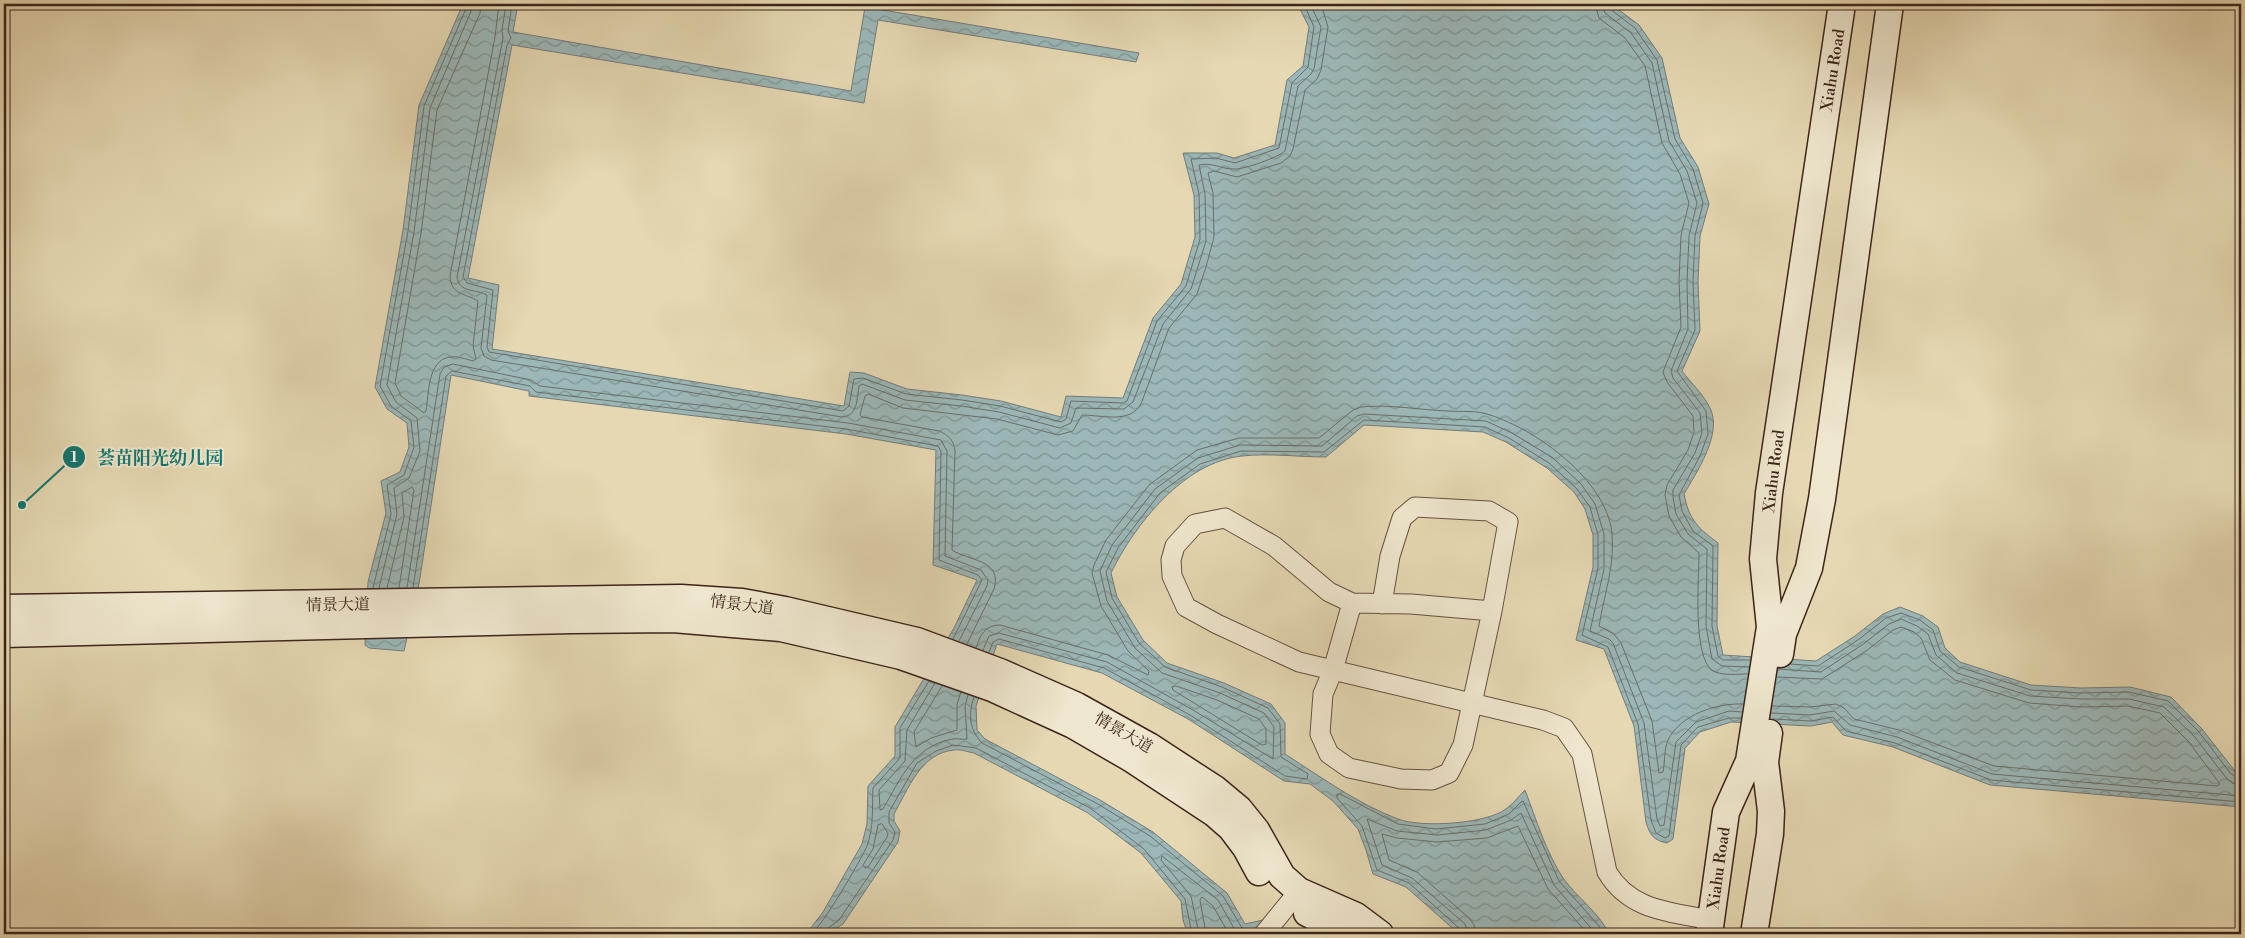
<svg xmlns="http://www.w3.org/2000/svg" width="2245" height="938" font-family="'Libre Bodoni','Noto Serif SC',serif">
<defs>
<pattern id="water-waves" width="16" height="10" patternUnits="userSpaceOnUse" patternTransform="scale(1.25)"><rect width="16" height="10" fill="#9bb7b7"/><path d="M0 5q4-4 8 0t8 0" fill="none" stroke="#809594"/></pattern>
</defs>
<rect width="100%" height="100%" fill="#e5d8b2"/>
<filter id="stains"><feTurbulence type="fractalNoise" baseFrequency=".004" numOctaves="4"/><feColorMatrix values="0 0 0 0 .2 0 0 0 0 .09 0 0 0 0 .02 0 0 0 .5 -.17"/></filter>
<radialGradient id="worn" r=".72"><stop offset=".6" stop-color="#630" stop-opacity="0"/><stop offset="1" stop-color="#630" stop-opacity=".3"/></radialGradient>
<path fill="url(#water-waves)" stroke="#757c79" d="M463 4H518L513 32 851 91 865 7 1139 53 1136 62 878 20 864 103 512 45 468 278 499 285 492 349 844 406 850 372 864 373 907 389 962 395 1001 401 1061 417 1066 396 1123 398 1153 318 1181 284 1195 237 1194 195 1183 153H1217L1234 158 1275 145 1287 80 1303 66 1309 27 1301 11 1303 4H1611L1639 25 1662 58 1680 138 1698 167 1709 204 1700 236 1698 282 1700 331 1682 371C1691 383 1704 395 1710 408 1723 434 1696 473 1684 494 1689 520 1698 528 1718 543L1717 626 1723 655 1816 661 1855 636 1883 614 1900 607 1923 616 1938 627 1945 648 1960 662 2031 685 2081 688 2130 687 2171 697 2202 729 2235 771 2241 775V807L1990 785 1893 747 1843 735 1832 722 1811 726 1731 722 1700 732 1685 748 1673 839 1667 843C1653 840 1650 835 1646 822L1634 726 1604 649 1576 640 1593 567V535L1585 509 1574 492 1547 468 1506 442 1483 432 1364 425 1326 457C1299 457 1269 453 1242 456 1184 462 1135 524 1111 573L1117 597 1143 640 1167 663 1224 683 1271 704 1285 723V754C1321 777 1358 804 1398 819 1421 828 1486 824 1506 809 1513 804 1519 796 1525 790 1536 819 1546 852 1563 878 1577 898 1599 912 1609 934H1459L1406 887 1373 874 1366 850 1358 829 1333 801 1310 784 1284 781 1188 719 1102 673 997 644 976 706 977 730 985 739 1100 800 1153 832 1227 893 1245 924 1263 920 1269 934H1188L1183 920 1181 901 1141 853 1088 813 974 753C968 752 960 749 954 750 921 753 908 789 894 814V821L900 831 898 842 843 924 828 934H797L810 929 823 912 862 844 867 824 868 786 895 756V727L954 628 977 580 933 565 936 450 846 434 529 396V391L451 375 419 584 404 651 369 648 365 645 368 582 386 513 381 481 400 472 409 447 407 423 387 409 375 387 403 230 419 105Z"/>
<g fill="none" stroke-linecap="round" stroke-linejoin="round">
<path stroke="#6c6e69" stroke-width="1" d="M481 4 480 13 437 110 421 233 395 383 401 396 424 413 426 411C429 395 427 360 450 357 457 356 466 359 473 361L476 359 473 346 478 301C466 293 451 296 450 276L495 37 499 4
M506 4 502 30 503 38 457 277C459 293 476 289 487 295L481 348 484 356 491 360 842 417C858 416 857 398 859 386L862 384 905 400 961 406 999 412 1060 428 1071 423 1076 408 1124 409 1133 402 1163 324 1191 289 1206 241 1205 194 1199 165C1212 162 1221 169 1234 169 1243 170 1279 157 1285 151L1298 86 1311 74 1314 69 1321 27 1313 10V4
M512 4 508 31 511 38 507 45 463 277 467 283 493 290 487 347 489 352 843 411 849 406 854 379 863 378 906 394 962 400 1000 406 1061 422 1066 419 1071 401 1123 403 1127 401 1157 321 1186 286 1200 239 1199 194 1191 159 1216 158 1235 163 1279 148 1292 83 1308 67 1314 27 1307 11V4
M1595 4 1599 18 1625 38 1645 66 1662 143 1680 174 1689 203 1681 235 1679 282 1681 327 1663 372 1667 382 1693 416 1694 432 1688 450 1667 485 1665 495 1669 516 1681 537 1699 553C1699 577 1692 658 1713 671 1723 676 1738 674 1748 674
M1602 4 1605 13 1631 33 1652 63 1669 141 1687 171 1697 203 1689 236 1687 282 1688 329 1671 371 1673 378 1700 413 1702 433 1695 453 1673 490V497L1676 514 1688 534 1707 549 1706 626 1712 659 1722 666 1749 667
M1609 4 1610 9 1635 28 1657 60 1675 139 1693 169 1703 203 1695 236 1693 282 1695 330 1677 371 1706 411 1708 434 1700 456 1679 495 1682 511 1693 531 1713 546 1712 626 1718 656 1723 660H1750
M373 588 391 514 387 485 404 475 414 447 411 421 391 406 380 386 408 231 424 106 468 4
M379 588 397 514 394 488 409 478 420 451 417 418 396 402 387 385 414 232 430 108 474 4
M387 588 404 517 402 493 412 487 414 490 399 588
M407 588 440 374 444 367 453 364 531 380 540 386 848 423 941 440 947 451 945 556 981 570 988 580 987 586 959 641
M413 588 446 376 452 371 530 386 536 392 846 429 938 446 941 451 939 560 978 575 982 580 953 639
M967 644 994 589C1003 559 968 561 952 550L955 451C954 441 949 435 939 431L862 417 860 415 865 396 868 394 903 408 997 419 1058 435 1073 431 1082 415C1101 415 1130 424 1141 404L1169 328 1197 294 1206 267 1214 237 1213 193 1208 173 1214 171 1237 177 1281 163 1290 156 1293 149 1305 90 1317 79 1321 70 1328 27 1321 4
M976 648C980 635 985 625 1000 625L1108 655 1148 675 1149 671 1128 651 1101 606 1092 573 1094 565 1106 540 1149 485 1197 450 1239 438H1319L1353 410 1361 407C1389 404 1420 410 1448 411 1461 412 1477 410 1490 415 1537 430 1606 480 1612 533 1615 566 1604 595 1599 626L1614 634 1621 643 1652 721 1659 773 1663 772C1665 762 1664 749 1668 740 1681 714 1717 703 1743 704
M983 650 989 636 999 633 1107 662 1193 710 1273 759 1274 727 1264 713 1220 693 1162 673 1135 648 1107 601 1100 571 1112 545 1155 489 1198 458 1240 445 1322 446 1357 416 1364 414 1486 421 1512 433 1553 458 1581 484 1595 504 1604 534V569L1590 631 1609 639 1613 643 1644 723 1657 819 1660 826 1664 825 1676 742 1696 722 1729 711 1742 712
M989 652 993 642 999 639 1104 668 1190 715 1285 776 1307 779 1308 774 1281 757 1280 724 1268 708 1222 687 1165 667 1139 643 1112 598 1106 572 1118 548 1160 493 1200 464 1241 451 1324 452 1364 420 1485 427 1509 438 1549 463 1577 489 1590 507 1598 535V568L1582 635 1608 647 1638 724 1651 820 1656 833 1665 838 1669 836 1681 745 1698 727 1729 718H1741
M1790 664 1818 666 1858 640 1886 618 1901 613 1920 620 1933 630 1940 651 1959 667 2031 690 2081 693 2129 692 2168 701 2199 732 2231 774 2241 779
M1778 669 1821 672 1862 645 1889 624 1901 619 1917 626 1928 634 1936 655 1957 673 2030 696 2081 699H2129L2164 707 2194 736 2227 779 2235 784 2241 785
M935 683 907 730 905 761 879 790 880 810 883 809C901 778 913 747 952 739 957 738 962 740 967 739L965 706 968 695
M942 686 914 732 916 747 931 738 957 730V704L961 692
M1176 686 1217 700 1259 719 1266 729V744L1262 745 1173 690 1172 687Z
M974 697C968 715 969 729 982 743L1098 804 1150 836 1223 896 1242 928 1246 930 1256 928
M1772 706 1810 707 1836 704 1844 708 1854 719 1899 730 1994 766 2217 786 2220 784 2188 741 2160 713 2128 706 2081 707 2029 703 1955 680 1930 660 1921 638 1914 632 1901 627 1893 630 1866 651 1822 679 1777 677
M1771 713 1810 715 1834 711 1850 725 1897 737 1992 774 2241 796
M1773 719 1811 721 1833 717 1846 731 1895 743 1991 780 2241 802
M882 824 888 833 887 837 868 867 865 868 863 865 873 849 878 825Z
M811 934C822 927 861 860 867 846 874 827 872 807 873 788L900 758V728L929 681
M826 934 827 929 839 920 893 840 895 832 889 823V812L917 763 936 751 953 745 976 748 1090 808 1144 849 1185 899 1192 934
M1199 934 1191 896 1161 860 1162 856 1218 900 1235 930 1240 934
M1206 934 1200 900 1202 897 1213 906 1229 934
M1462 934 1460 929 1409 883 1377 870 1362 826 1337 798V794H1340L1398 824 1436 829 1485 824 1509 814 1521 802 1523 801 1559 881 1599 926 1603 934
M1468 934 1465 924 1412 878 1382 865 1367 819 1397 831 1437 835 1486 830 1511 820 1521 813 1554 885 1596 934
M1476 934 1474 925 1470 919 1417 872 1389 860 1382 834 1397 838 1437 842 1487 838 1518 826 1548 889 1588 934"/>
<defs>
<path id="street" d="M1352 603 1333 670 1323 694 1320 734 1329 754 1349 768 1401 779 1432 780 1449 773 1463 745 1492 611 1508 522 1489 511 1415 507 1402 518 1390 556 1382 604
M1492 611 1411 604 1352 603 1329 592 1274 546 1225 518 1195 524 1175 546 1171 560 1172 576 1186 607 1217 624 1299 662 1543 720 1564 728 1582 754 1607 872C1630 911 1671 912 1711 920
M1264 934 1299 891"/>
<path id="secondary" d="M4 608 681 598 742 602 785 610 917 641 1000 672 1077 706 1149 746 1215 789 1239 809 1256 830 1282 876 1299 891 1356 916 1380 934
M4 634 571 620 673 619 781 628 901 656 992 688 1073 725 1130 758 1215 814 1231 828 1246 848 1259 872
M1780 654 1783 634 1809 568 1822 499 1890 4
M1307 913 1348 934
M1709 934 1726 812 1749 761 1770 627 1763 559 1769 493 1842 4
M1754 934 1770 834 1771 811 1765 762 1769 733"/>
</defs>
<use href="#street" stroke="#675141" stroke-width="21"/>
<use href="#secondary" stroke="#3d241b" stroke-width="29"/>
<use href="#street" stroke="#eee6cd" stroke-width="19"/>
<use href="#secondary" stroke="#eee6cd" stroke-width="26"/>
</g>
<g text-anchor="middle" stroke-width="4" stroke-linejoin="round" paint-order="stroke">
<g font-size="16" fill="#3d241b" stroke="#eee6cd">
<text transform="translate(1832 70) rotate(-81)" y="6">Xiahu Road</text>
<text transform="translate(1773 471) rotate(-83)" y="6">Xiahu Road</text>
<text transform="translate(338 604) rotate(-1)" y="6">情景大道</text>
<text transform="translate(742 604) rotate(7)" y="6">情景大道</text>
<text transform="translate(1124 732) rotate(30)" y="6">情景大道</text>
<text transform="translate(1718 868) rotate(-82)" y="6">Xiahu Road</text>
</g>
</g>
<path fill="none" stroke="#0f766e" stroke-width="2" d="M22 505L74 457"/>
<g fill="#0f766e" stroke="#eee6cd" stroke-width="2">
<circle cx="22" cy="505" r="5"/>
<circle cx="74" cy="457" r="12"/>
</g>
<g font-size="15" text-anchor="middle" font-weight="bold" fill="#fff">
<text x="74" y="462">1</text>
</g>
<g font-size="18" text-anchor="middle" font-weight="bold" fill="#0f766e" stroke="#eee6cd" stroke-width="4" stroke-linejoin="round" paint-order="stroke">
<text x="160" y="464">荟苗阳光幼儿园</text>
</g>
<rect width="2245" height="938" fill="none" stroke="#e5d8b2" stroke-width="20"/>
<rect x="5" y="5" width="2235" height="928" fill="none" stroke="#3d241b" stroke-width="2.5"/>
<rect x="10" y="10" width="2225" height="918" fill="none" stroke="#3d241b"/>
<rect width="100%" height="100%" filter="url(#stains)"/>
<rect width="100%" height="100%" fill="url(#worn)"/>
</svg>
